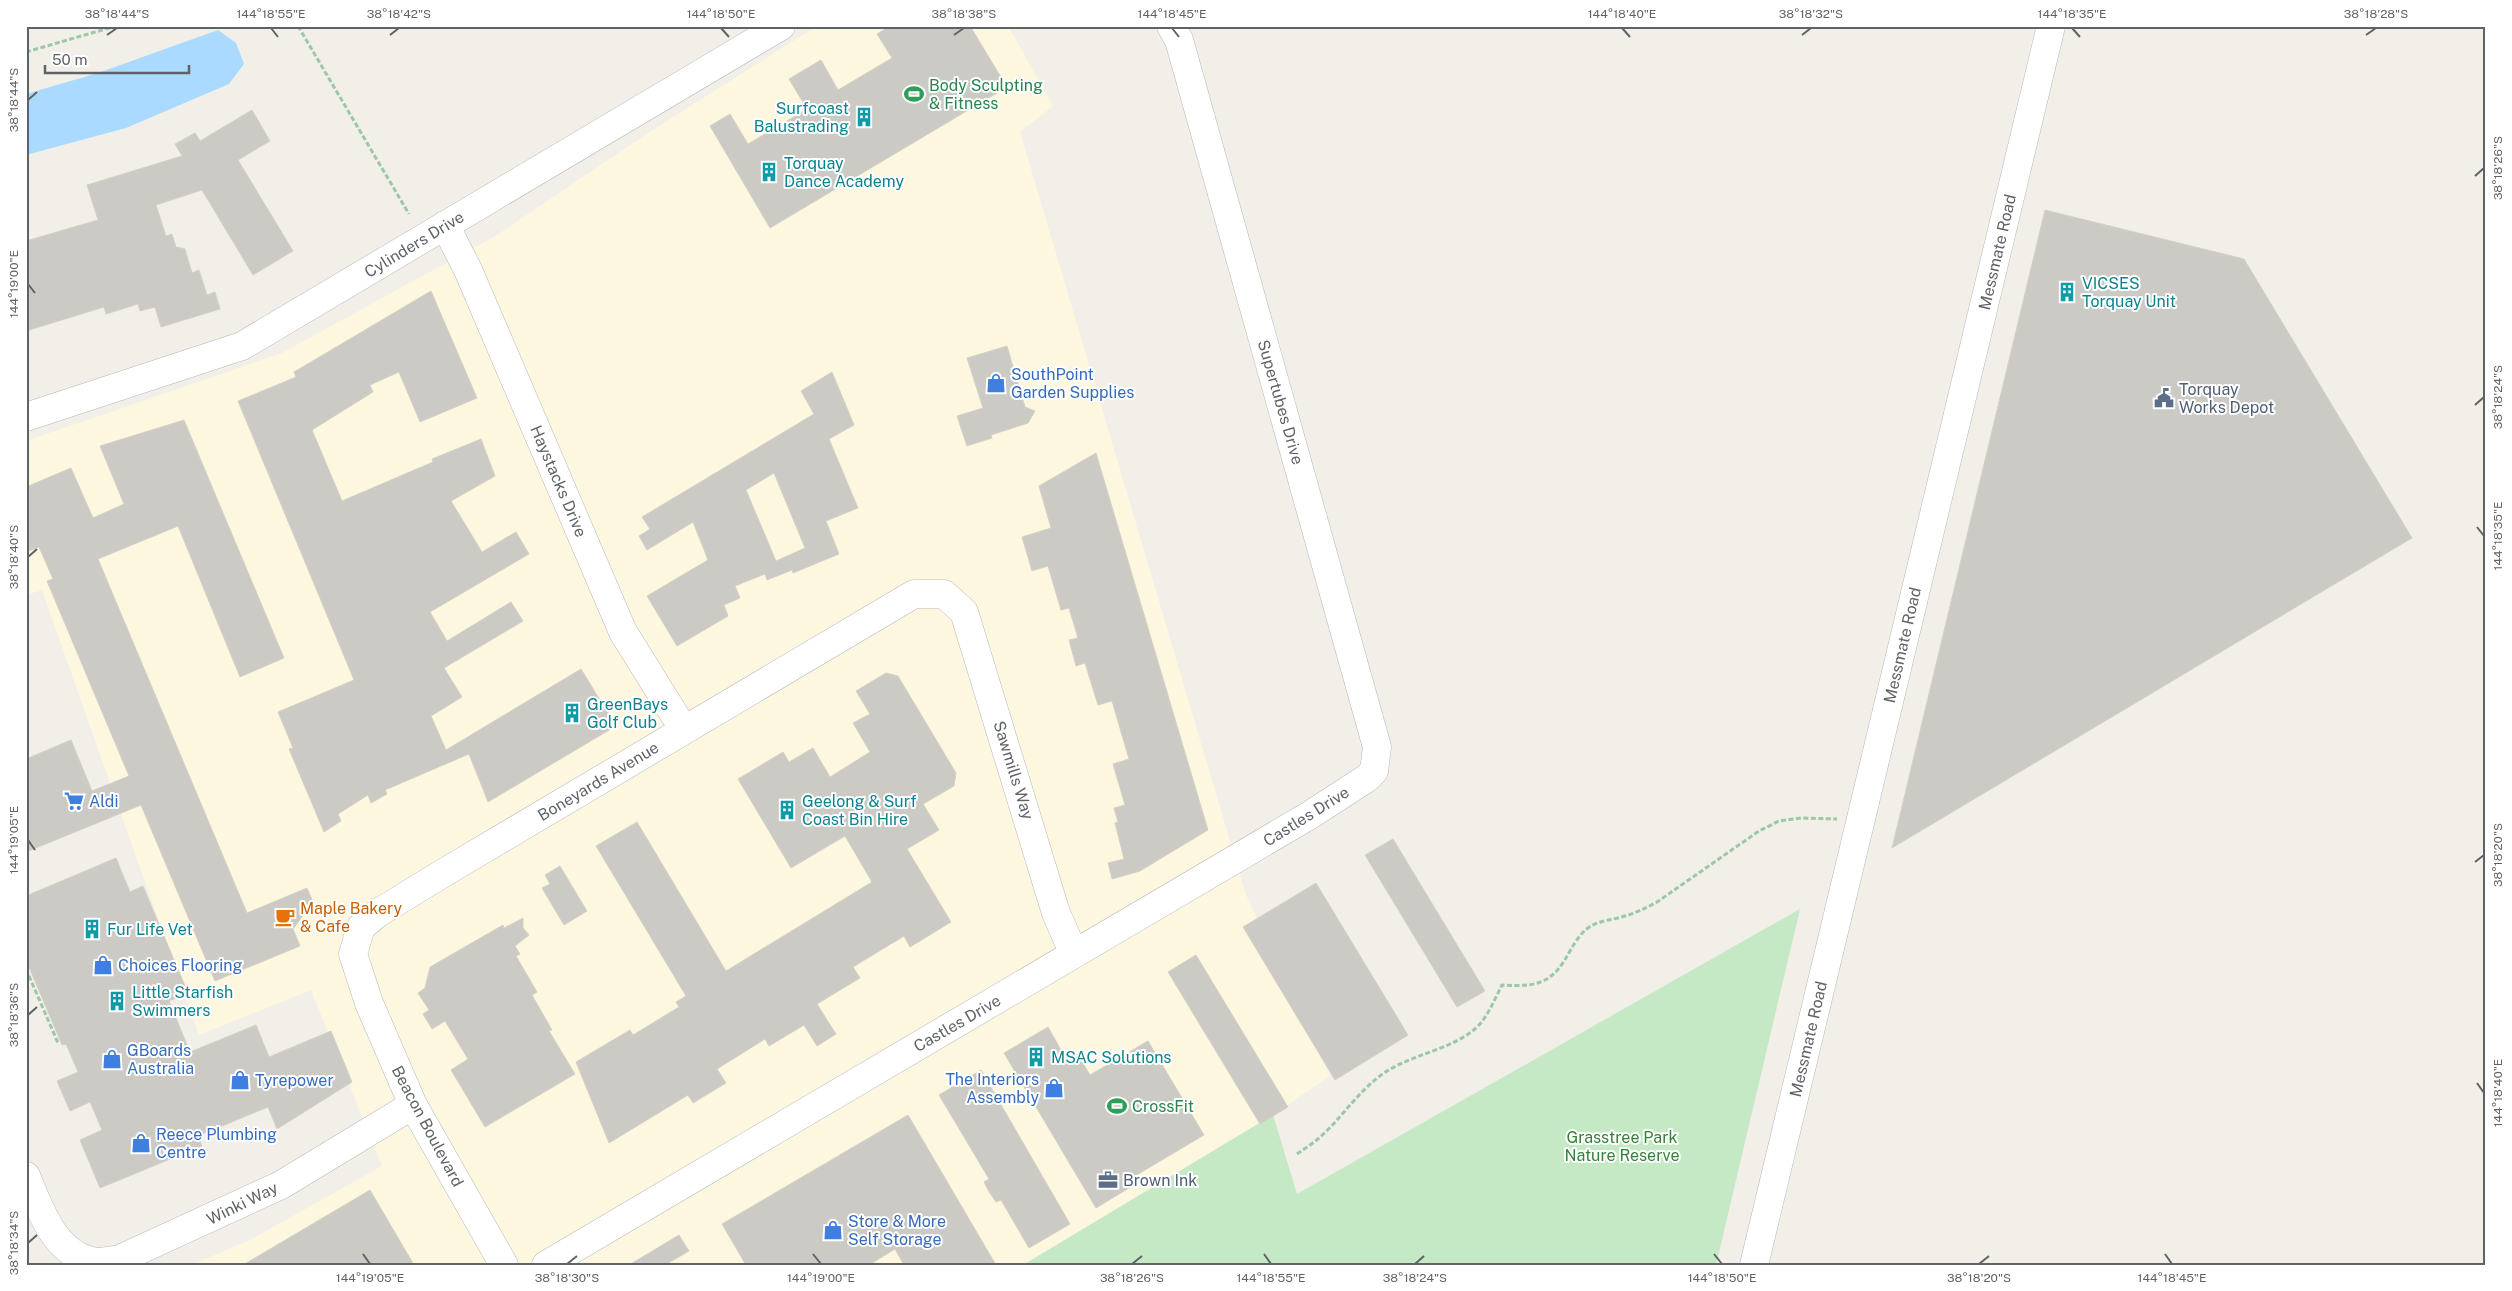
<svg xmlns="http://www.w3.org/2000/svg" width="2512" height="1291" font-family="'Public Sans',sans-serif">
<rect width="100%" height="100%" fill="#f1efe8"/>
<path fill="#fef7e0" d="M817 26H1008L1053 106 1020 132 1246 895 1330 1076 1273 1115 1023 1265H191L250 1240 382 1166 311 990 199 1035 42 590 26 595V441L282 353 497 235 648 133Z"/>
<path fill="#c5e8c5" d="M1800 909 1716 1265H1023L1273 1115 1297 1194Z"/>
<path fill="#aadaff" d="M218 30 236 43 244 64 229 84 126 128 26 155V94L98 73Z"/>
<path fill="#cccac5" stroke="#d6d1c6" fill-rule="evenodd" d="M890 26H970L1007 87 770 228 710 126 730 114 748 144 807 109 789 79 821 60 838 90 892 58 877 34Z
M252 110 270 141 238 160 293 251 253 275 202 190 156 205 166 236 172 234 176 247 185 249 192 273 199 270 207 295 215 292 220 309 161 327 155 307 140 311 138 304 106 314 104 307 26 331V241L98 220 87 185 182 156 175 144 195 133 200 141Z
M2045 210 2244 259 2412 538 1892 848Z
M431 291 477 398 420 422 399 372 370 385 373 392 312 430 342 501 433 462 432 459 481 439 495 476 451 501 482 552 516 532 529 554 430 612 447 641 511 602 523 621 444 668 462 697 431 716 446 750 581 669 616 726 488 802 469 754 385 790 387 794 371 803 368 795 338 814 341 821 324 832 289 749 293 748 278 712 354 680 238 401 296 377 294 372Z
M1007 346 1025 407 1035 411 1028 423 991 435 992 438 967 446 957 416 983 408 967 358Z
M832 372 854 425 829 439 858 508 826 521 839 554 793 573 792 570 767 580 765 574 735 586 740 598 724 605 728 616 677 646 647 596 708 560 693 522 647 550 639 536 650 529 642 517 814 414 801 391ZM774 473 805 548 776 561 746 490Z
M184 420 284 658 240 677 178 526 98 559 247 913 307 888 313 902 293 929 300 946 215 981 141 805 26 852V759L71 740 92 791 129 776 47 581 53 579 39 547 26 552V487L71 468 93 518 124 504 100 446Z
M1096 453 1208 830 1140 871 1112 879 1108 863 1124 859 1115 823 1118 822 1114 808 1125 805 1113 764 1129 759 1112 701 1098 705 1085 663 1076 666 1069 640 1078 638 1069 608 1061 610 1048 566 1032 571 1022 537 1051 528 1039 486Z
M886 673 898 676 956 773 954 786 923 804 939 830 907 849 951 922 910 947 904 936 853 967 860 978 817 1004 836 1034 817 1046 804 1025 769 1046 765 1039 717 1069 726 1083 693 1103 688 1095 609 1143 576 1062 630 1030 633 1035 679 1007 676 1002 686 996 596 846 637 822 726 971 872 882 845 836 791 868 738 779 783 752 789 762 813 748 830 777 870 752 853 723 870 714 856 691Z
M1393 839 1485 991 1457 1007 1365 855Z
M116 858 130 892 143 886 188 993 169 1001 190 1052 256 1025 269 1057 331 1031 352 1082 277 1129 268 1107 198 1136 202 1146 100 1188 80 1140 102 1130 90 1102 70 1111 57 1081 78 1072 66 1044 62 1045 26 960V896Z
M560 866 587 911 564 925 542 888 550 884 545 875Z
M1316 883 1408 1035 1335 1080 1243 927Z
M523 918V928L529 935 515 946 520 954 516 956 537 992 532 995 552 1030 549 1031 575 1074 485 1127 451 1070 468 1059 445 1021 432 1029 423 1014 429 1010 418 993 425 988 430 967 503 925 504 928Z
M1196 955 1288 1107 1260 1124 1168 972Z
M1048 1027 1069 1064 1080 1058 1090 1075 1148 1041 1204 1135 1135 1176 1139 1182 1096 1208 1004 1053Z
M981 1070 1070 1224 1029 1248 1001 1200 996 1202 988 1190 984 1182 989 1179 939 1095Z
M908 1115 996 1265H904L895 1249 869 1265H746L722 1224Z
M370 1190 414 1265H243Z
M679 1235 689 1251 665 1265H629Z"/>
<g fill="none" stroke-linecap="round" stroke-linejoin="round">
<defs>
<path id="minor" d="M445 225 468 270 623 632 684 730
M26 417 242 346 781 26
M26 1176C40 1209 55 1257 97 1262 104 1262 113 1260 120 1259L281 1185 413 1105
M504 1265 413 1105 369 1003 353 954 361 927 378 913 445 872 914 594H944L964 612 1056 913 1074 954
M546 1265 1310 815 1367 778 1374 771 1377 747 1179 40 1171 26
M1754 1265 2051 26"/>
</defs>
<use href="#minor" stroke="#b5b8bc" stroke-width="29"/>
<path stroke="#9cc7a9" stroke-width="3" stroke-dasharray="5 2.5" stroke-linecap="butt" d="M298 26 409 214
M26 52 116 26
M26 969 58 1043
M1297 1154C1304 1149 1312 1144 1319 1138 1342 1118 1358 1091 1384 1073 1412 1054 1451 1050 1476 1028 1488 1017 1494 1000 1502 985 1538 987 1553 984 1571 949 1576 941 1582 931 1591 926 1601 920 1613 920 1625 916 1636 913 1646 908 1657 902L1759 831 1779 821 1801 818 1837 819"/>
<use href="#minor" stroke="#fff" stroke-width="28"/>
</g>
<path fill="none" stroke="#5f6368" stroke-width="2" d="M271 28 278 37M721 28 729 37M1172 28 1179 37M1622 28 1630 37M2072 28 2080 37M107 35 117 28M390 35 399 28M954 35 964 28M1802 35 1811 28M2366 35 2376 28M28 100 37 92M2475 176 2484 168M28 284 35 293M2475 405 2484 397M2477 527 2484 536M28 557 37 549M28 840 35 850M2475 862 2484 855M28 1015 37 1007M2477 1083 2484 1093M28 1243 37 1235M363 1254 370 1264M813 1254 821 1264M1264 1254 1271 1264M1714 1254 1722 1264M2165 1254 2172 1264M567 1264 577 1256M1132 1264 1142 1256M1415 1264 1424 1256M1979 1264 1989 1256"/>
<defs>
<symbol id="stadium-bare" viewBox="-9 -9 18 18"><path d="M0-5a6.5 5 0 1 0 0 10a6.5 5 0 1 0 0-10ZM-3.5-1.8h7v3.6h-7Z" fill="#2e9e5b" stroke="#fff" stroke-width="2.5" paint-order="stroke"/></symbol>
<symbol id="building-bare" viewBox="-9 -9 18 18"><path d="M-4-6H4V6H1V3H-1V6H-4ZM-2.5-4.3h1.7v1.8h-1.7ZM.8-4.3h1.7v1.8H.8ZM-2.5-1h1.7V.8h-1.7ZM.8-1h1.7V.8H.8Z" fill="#0f9aa8" stroke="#fff" stroke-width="2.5" paint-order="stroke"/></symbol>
<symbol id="shop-bare" viewBox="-9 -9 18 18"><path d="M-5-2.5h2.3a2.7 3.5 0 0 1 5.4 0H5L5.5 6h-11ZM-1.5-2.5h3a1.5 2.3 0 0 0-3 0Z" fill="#3f7fe0" stroke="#fff" stroke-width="2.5" paint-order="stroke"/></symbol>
<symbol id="civic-bare" viewBox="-9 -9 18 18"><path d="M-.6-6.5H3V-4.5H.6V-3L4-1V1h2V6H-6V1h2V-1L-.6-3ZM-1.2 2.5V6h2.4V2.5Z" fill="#5c6f8a" stroke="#fff" stroke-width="2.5" paint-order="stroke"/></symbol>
<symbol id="supermarket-bare" viewBox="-9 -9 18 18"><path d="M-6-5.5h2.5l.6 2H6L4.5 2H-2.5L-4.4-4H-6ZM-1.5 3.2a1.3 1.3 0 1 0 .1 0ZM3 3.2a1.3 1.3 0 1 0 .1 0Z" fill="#3f7fe0" stroke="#fff" stroke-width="2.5" paint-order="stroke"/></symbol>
<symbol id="cafe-bare" viewBox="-9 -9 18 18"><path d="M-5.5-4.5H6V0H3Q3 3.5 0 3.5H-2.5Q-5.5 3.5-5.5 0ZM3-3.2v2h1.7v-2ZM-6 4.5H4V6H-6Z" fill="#e8710a" stroke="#fff" stroke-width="2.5" paint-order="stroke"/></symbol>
<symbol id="office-bare" viewBox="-9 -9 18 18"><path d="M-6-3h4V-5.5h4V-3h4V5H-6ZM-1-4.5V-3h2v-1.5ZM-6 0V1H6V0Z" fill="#5c6f8a" stroke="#fff" stroke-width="2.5" paint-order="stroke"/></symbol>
</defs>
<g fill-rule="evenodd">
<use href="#stadium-bare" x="900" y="80" width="28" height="28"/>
<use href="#building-bare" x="850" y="103" width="28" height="28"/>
<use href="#building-bare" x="755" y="158" width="28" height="28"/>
<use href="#building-bare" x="2053" y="278" width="28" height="28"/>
<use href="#shop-bare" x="982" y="369" width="28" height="28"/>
<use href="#civic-bare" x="2150" y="384" width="28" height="28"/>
<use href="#building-bare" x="558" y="699" width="28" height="28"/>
<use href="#supermarket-bare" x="60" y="787" width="28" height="28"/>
<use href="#building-bare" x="773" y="796" width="28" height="28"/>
<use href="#cafe-bare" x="271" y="903" width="28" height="28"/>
<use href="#building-bare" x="78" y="915" width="28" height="28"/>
<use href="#shop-bare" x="89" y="951" width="28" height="28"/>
<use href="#building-bare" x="103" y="987" width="28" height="28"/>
<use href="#building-bare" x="1022" y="1043" width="28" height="28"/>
<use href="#shop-bare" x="98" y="1045" width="28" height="28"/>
<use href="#shop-bare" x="226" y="1066" width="28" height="28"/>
<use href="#shop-bare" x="1040" y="1074" width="28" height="28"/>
<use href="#stadium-bare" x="1103" y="1092" width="28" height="28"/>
<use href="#shop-bare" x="127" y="1129" width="28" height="28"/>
<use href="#office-bare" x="1094" y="1166" width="28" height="28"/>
<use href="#shop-bare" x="819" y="1216" width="28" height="28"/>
</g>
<g text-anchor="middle" stroke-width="4" stroke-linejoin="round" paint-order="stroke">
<g font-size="16" fill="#27864d" stroke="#fff" text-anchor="start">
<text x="929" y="91">Body Sculpting<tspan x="929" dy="18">&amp; Fitness</tspan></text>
<text x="1132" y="1112">CrossFit</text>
</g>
<g font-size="16" fill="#0d838f" stroke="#fff" text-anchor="start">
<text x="849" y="114" text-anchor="end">Surfcoast<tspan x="849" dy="18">Balustrading</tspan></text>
<text x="784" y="169">Torquay<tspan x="784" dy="18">Dance Academy</tspan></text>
<text x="2082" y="289">VICSES<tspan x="2082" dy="18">Torquay Unit</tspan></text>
<text x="587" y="710">GreenBays<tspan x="587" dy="18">Golf Club</tspan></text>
<text x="802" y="807">Geelong &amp; Surf<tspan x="802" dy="18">Coast Bin Hire</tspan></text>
<text x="107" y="935">Fur Life Vet</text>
<text x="132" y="998">Little Starfish<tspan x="132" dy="18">Swimmers</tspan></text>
<text x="1051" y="1063">MSAC Solutions</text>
</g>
<g font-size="16" fill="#5f6368" stroke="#fff">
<text transform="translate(414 244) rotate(-31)" y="6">Cylinders Drive</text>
<text transform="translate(1997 252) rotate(-77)" y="6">Messmate Road</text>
<text transform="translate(1281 402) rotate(74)" y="6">Supertubes Drive</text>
<text transform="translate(559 481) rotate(67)" y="6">Haystacks Drive</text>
<text transform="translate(1902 645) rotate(-77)" y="6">Messmate Road</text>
<text transform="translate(1014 770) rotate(73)" y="6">Sawmills Way</text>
<text transform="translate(598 781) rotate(-31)" y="6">Boneyards Avenue</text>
<text transform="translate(1306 816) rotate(-32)" y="6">Castles Drive</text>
<text transform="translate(957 1023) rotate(-30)" y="6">Castles Drive</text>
<text transform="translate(1808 1039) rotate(-77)" y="6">Messmate Road</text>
<text transform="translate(428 1126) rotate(62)" y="6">Beacon Boulevard</text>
<text transform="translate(242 1203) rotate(-26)" y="6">Winki Way</text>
</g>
<g font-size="16" fill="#366cbe" stroke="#fff" text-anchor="start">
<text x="1011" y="380">SouthPoint<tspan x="1011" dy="18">Garden Supplies</tspan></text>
<text x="89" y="807">Aldi</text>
<text x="118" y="971">Choices Flooring</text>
<text x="127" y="1056">GBoards<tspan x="127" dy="18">Australia</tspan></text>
<text x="1039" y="1085" text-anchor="end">The Interiors<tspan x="1039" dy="18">Assembly</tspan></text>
<text x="255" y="1086">Tyrepower</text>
<text x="156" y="1140">Reece Plumbing<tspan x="156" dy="18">Centre</tspan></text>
<text x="848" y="1227">Store &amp; More<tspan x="848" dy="18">Self Storage</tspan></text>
</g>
<g font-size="16" fill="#4e5e75" stroke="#fff" text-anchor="start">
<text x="2179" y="395">Torquay<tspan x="2179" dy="18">Works Depot</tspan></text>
<text x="1123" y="1186">Brown Ink</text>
</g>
<g font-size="16" fill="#c56008" stroke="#fff" text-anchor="start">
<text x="300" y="914">Maple Bakery<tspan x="300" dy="18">&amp; Cafe</tspan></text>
</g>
<g font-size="16" fill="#348238" stroke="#fff">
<text x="1622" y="1143">Grasstree Park<tspan x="1622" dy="18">Nature Reserve</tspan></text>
</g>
</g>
<rect width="2512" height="1291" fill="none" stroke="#ffffff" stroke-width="55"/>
<path d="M45 65v8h144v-8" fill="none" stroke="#5f6368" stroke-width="2.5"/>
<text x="52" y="65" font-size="15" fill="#5f6368" stroke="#ffffff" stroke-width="4" paint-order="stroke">50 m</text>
<rect x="28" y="28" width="2456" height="1236" fill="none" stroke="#5f6368" stroke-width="2"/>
<g font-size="12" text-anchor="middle" fill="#5f6368">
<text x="117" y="18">38°18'44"S</text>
<text x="271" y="18">144°18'55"E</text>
<text x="399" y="18">38°18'42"S</text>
<text x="721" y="18">144°18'50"E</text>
<text x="964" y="18">38°18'38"S</text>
<text x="1172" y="18">144°18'45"E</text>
<text x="1622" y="18">144°18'40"E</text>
<text x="1811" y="18">38°18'32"S</text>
<text x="2072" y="18">144°18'35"E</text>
<text x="2376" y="18">38°18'28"S</text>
<text transform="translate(14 100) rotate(-90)" y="4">38°18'44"S</text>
<text transform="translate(2498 168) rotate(-90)" y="4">38°18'26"S</text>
<text transform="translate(14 284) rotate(-90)" y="4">144°19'00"E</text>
<text transform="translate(2498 397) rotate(-90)" y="4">38°18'24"S</text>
<text transform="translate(2498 536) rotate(-90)" y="4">144°18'35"E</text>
<text transform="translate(14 557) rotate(-90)" y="4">38°18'40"S</text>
<text transform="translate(14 840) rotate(-90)" y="4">144°19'05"E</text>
<text transform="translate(2498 855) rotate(-90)" y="4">38°18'20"S</text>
<text transform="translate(14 1015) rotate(-90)" y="4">38°18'36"S</text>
<text transform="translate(2498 1093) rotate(-90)" y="4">144°18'40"E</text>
<text transform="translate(14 1243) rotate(-90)" y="4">38°18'34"S</text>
<text x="370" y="1282">144°19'05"E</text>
<text x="567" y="1282">38°18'30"S</text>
<text x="821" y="1282">144°19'00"E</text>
<text x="1132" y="1282">38°18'26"S</text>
<text x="1271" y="1282">144°18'55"E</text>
<text x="1415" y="1282">38°18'24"S</text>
<text x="1722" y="1282">144°18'50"E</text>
<text x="1979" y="1282">38°18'20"S</text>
<text x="2172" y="1282">144°18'45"E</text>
</g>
</svg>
